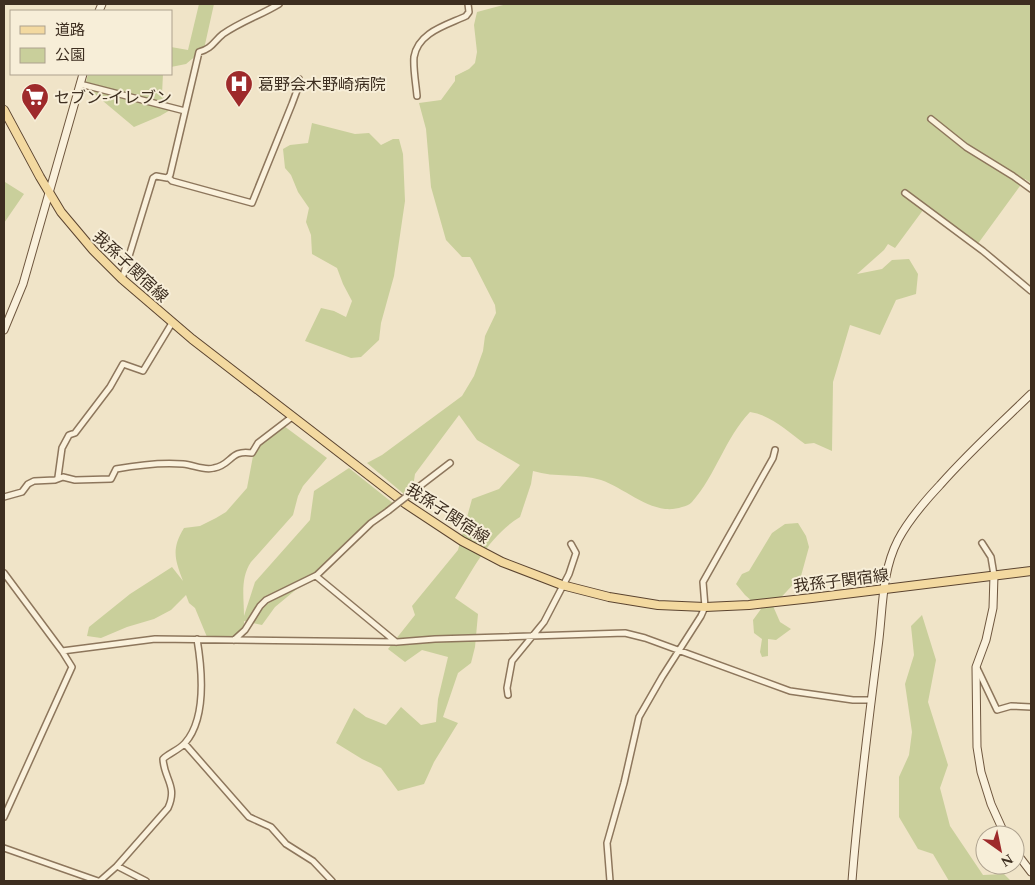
<svg xmlns="http://www.w3.org/2000/svg" width="1035" height="885" font-family="Spectral,'Noto Sans JP',serif">
<rect width="100%" height="100%" fill="#f0e4c8"/>
<path fill="#c9cf9b" d="M199 4H214L204 49 186 64 171 67V47L188 50Z
M507 4H1031V183L1025 179 977 245 926 206 895 248 888 244 884 250 857 274 882 269 892 260 909 259 918 274 916 294 896 300 880 335 850 325 833 382 832 451 814 443 805 444C788 432 771 415 750 412 725 438 716 475 692 502 689 505 686 506 682 507 654 517 627 489 601 480 580 473 555 478 533 471L531 484 520 517C489 536 474 568 455 598L478 614 475 647 471 663 458 673 443 717 458 723 434 762 424 784 398 791 381 768 362 759 336 743 354 708 366 717 386 725 401 707 421 725 436 722 438 699 448 657 422 650 405 662 388 649 415 615 412 606 458 550 472 499 499 489 520 465 477 440 459 415 415 474 411 500 367 463 382 455 462 396 474 376 483 351 485 336 496 313 495 305 472 260 470 257H462L446 240 431 187 426 129 419 103 441 100 455 81V76L469 69 475 63 477 52 474 25 477 12Z
M88 74H163L162 94 172 109 160 116 134 127 85 86Z
M312 123 355 134 369 133 381 145 393 139H399L403 154 405 201 394 276 381 323 379 340 361 357 351 358 305 341 321 308 334 311 346 317 352 301 343 284 337 268 312 254 311 235 306 222 309 208 298 192 291 175 285 168 283 149 290 145 308 143Z
M4 179 5 182 24 194 4 223Z
M284 426 327 458 303 486 298 496 293 515 251 562C240 578 244 598 244 616L255 582 310 520 314 491 349 468 394 504 345 544 316 573 275 607 262 625 244 621V628L233 637H207L195 608 189 603 186 595 171 610 154 619 127 627 101 638 87 636 89 627 130 594 172 567 183 581C175 560 171 549 184 528L200 526 216 518 226 512 247 488 253 456 256 447Z
M798 523 806 536 809 547 801 576 773 606 780 622 791 629 776 640 768 639V656L762 657 760 652 762 639 754 633 753 620 761 609 745 595 736 584 742 574 749 571 772 533 785 524Z
M922 615 936 660 928 702 948 765 940 788 950 826 983 875 1004 874 1011 881H949L933 854 918 849 899 817V777L909 755 912 732 905 684 914 655 911 626Z"/>
<g fill="none" stroke-linecap="round" stroke-linejoin="round">
<defs>
<path id="street" d="M80 84 185 111
M417 96C416 84 413 69 414 57 418 32 447 25 466 16L469 12 468 4
M931 119 966 147 1013 176 1031 189
M168 177 172 181 252 203 292 104 299 85V79
M905 193 983 251 1031 291
M122 279 153 178 156 176 167 178 170 175 199 52C212 49 214 41 223 34 242 21 261 15 279 4
M58 477 62 448 69 435 75 433 110 387 123 364 143 371 172 323
M416 489 450 463
M4 497 22 492 28 484 34 481 55 480 63 477 75 480 111 479 116 469C138 465 161 462 183 464 194 465 204 471 214 468 232 465 230 449 252 453L258 443 292 417
M982 543 991 557 994 575
M4 573 62 651 155 639 397 642 435 639 625 633 645 638 790 691 853 700H871
M316 576 396 642
M234 640 245 630 260 606 266 600 317 575 371 523 388 511
M977 668 997 710 1011 706 1031 707
M508 695 507 688 512 661 544 622 569 574 576 553 571 544
M185 744 249 817 271 827 286 844 313 861 332 881
M4 817 72 667 62 651
M4 848 98 881
M117 866 168 808C178 786 164 779 163 759 169 753 179 750 185 743 207 718 202 669 197 639
M100 881 117 866 146 881
M610 881 607 843 624 783 639 717 662 677 701 616 705 607 703 582 773 458 775 450"/>
<path id="secondary" d="M99 11 102 4
M4 330 23 284 83 74
M994 575 993 608 986 640 976 667 977 747 981 772 991 804 1005 835
M1015 851 1031 872
M852 881C858 803 868 725 878 647 883 611 881 573 898 540 909 519 924 502 940 485 968 453 1000 424 1031 394"/>
<path id="primary" d="M4 110 40 177 61 212 93 250 122 279 192 339 406 504 462 541 502 562 562 585 609 597 658 605 705 607 749 605 812 598 1031 571"/>
</defs>
<use href="#street" stroke="#8d765c" stroke-width="8"/>
<use href="#secondary" stroke="#6f573f" stroke-width="9"/>
<use href="#primary" stroke="#5b4430" stroke-width="10"/>
<use href="#street" stroke="#faf1dc" stroke-width="5"/>
<use href="#secondary" stroke="#faf1dc" stroke-width="7"/>
<use href="#primary" stroke="#f3d9a0" stroke-width="8"/>
<defs>
<path id="street-bridge" d="M388 511 416 489"/>
</defs>
<use href="#street-bridge" stroke="#8d765c" stroke-width="8" stroke-linecap="butt"/>
<use href="#street-bridge" stroke="#faf1dc" stroke-width="5"/>
</g>
<defs>
<symbol id="hospital-pin" viewBox="-11 -11 22 30"><path d="M0 17L-7.5 6A9.5 9.5 0 1 1 7.5 6Z" fill="#9e2a2b" stroke="#f7eed8"/><path d="M-5-5h3v3.5h4V-5h3V5h-3V1.5h-4V5h-3Z" fill="#fff"/></symbol>
<symbol id="supermarket-pin" viewBox="-11 -11 22 30"><path d="M0 17L-7.5 6A9.5 9.5 0 1 1 7.5 6Z" fill="#9e2a2b" stroke="#f7eed8"/><path d="M-6-5.5h2.5l.6 2H6L4.5 2H-2.5L-4.4-4H-6ZM-1.5 3.2a1.3 1.3 0 1 0 .1 0ZM3 3.2a1.3 1.3 0 1 0 .1 0Z" fill="#fff"/></symbol>
</defs>
<g fill-rule="evenodd">
<use href="#hospital-pin" x="223" y="68" width="32" height="43"/>
<use href="#supermarket-pin" x="19" y="81" width="32" height="43"/>
</g>
<g text-anchor="middle" stroke-width="4" stroke-linejoin="round" paint-order="stroke">
<g font-size="16" fill="#3d2e20" stroke="#f7eed8" text-anchor="start">
<text x="258" y="90">葛野会木野崎病院</text>
<text x="54" y="103">セブン-イレブン</text>
</g>
<g font-size="16" fill="#3d2e20" stroke="#f7eed8">
<text transform="translate(131 266) rotate(43)" y="6">我孫子関宿線</text>
<text transform="translate(448 513) rotate(33)" y="6">我孫子関宿線</text>
<text transform="translate(841 580) rotate(-7)" y="6">我孫子関宿線</text>
</g>
</g>
<rect width="1035" height="885" fill="none" stroke="#3d2e20" stroke-width="10"/>
<rect x="10" y="10" width="162" height="65" fill="#f7eed8" stroke="#ada18e"/>
<rect x="20" y="26" width="25" height="8" fill="#f3d9a0" stroke="#ada18e"/>
<text x="55" y="35" font-size="15" fill="#3d2e20">道路</text>
<rect x="20" y="48" width="25" height="15" fill="#c9cf9b" stroke="#ada18e"/>
<text x="55" y="60" font-size="15" fill="#3d2e20">公園</text>
<g transform="translate(1000 850) rotate(147)"><circle r="24" fill="#f7eed8" stroke="#ada18e"/>
<path d="M0-4L9 19L0 12L-9 19Z" fill="#9e2a2b"/>
<text y="-8" font-size="14" font-weight="bold" text-anchor="middle" fill="#3d2e20">N</text>
</g>
</svg>
